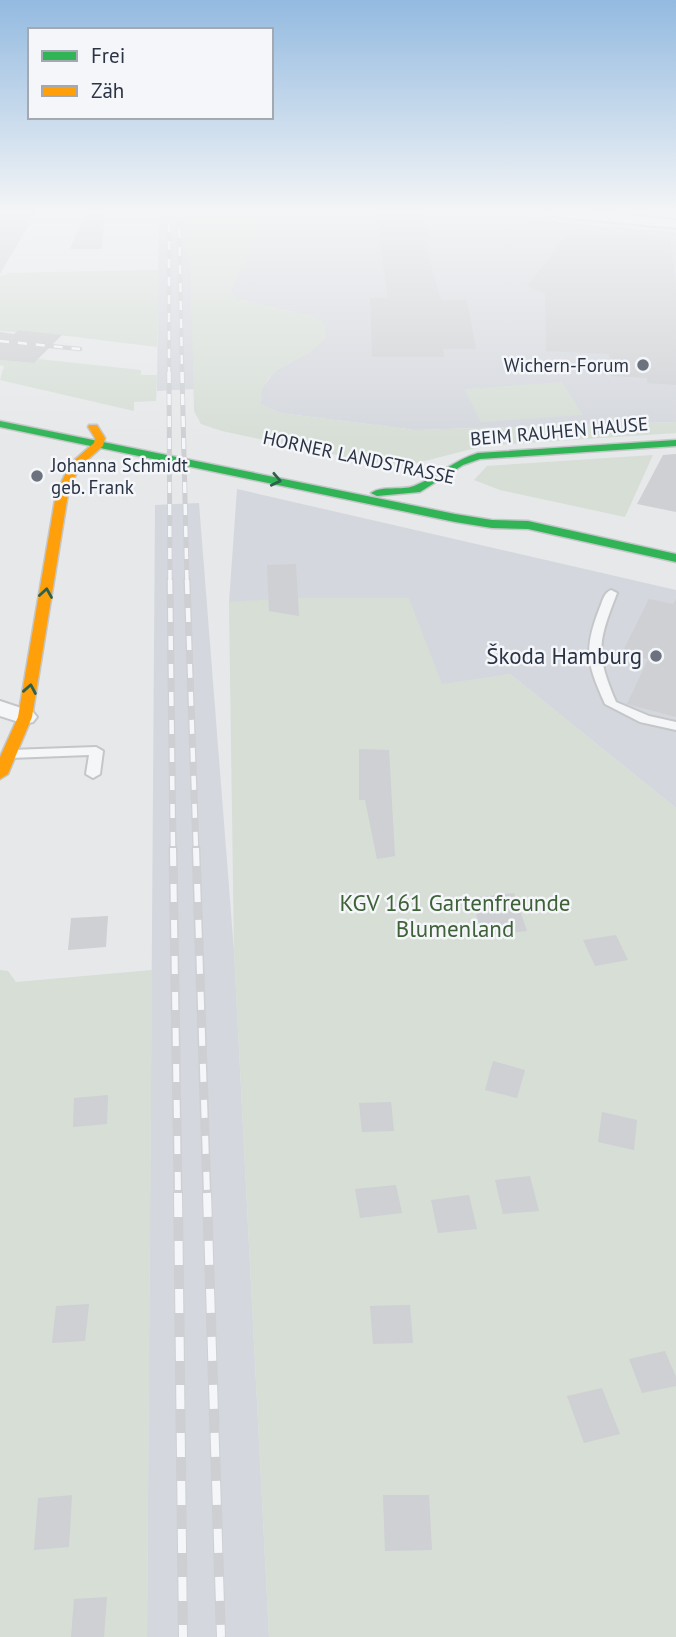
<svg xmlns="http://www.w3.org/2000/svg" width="676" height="1637" font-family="'PT Sans',sans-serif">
<rect width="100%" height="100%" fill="#e6e8ea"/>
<path fill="#d4d7dd" d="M159 211H189L195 389 157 391Z
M263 211H478L573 224 676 232V422L415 430 280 413 260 404 262 388 275 371 310 352 325 324 315 317 236 299 231 291Z
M237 489 676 590V808L510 674 442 685 229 602Z
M199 503 234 951 269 1637H147L155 505Z"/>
<path fill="#d6ded6" d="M189 211H263L231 291 237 299 315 317 325 323 326 338C320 343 315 349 308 353 283 369 263 369 260 404L280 413 415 430 676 422V433L483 446 398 468 222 431 201 424 194 411Z
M159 270 157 347 18 330 15 332 0 331V276L11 273Z
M38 359 141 370V375H157L156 401 134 402V411L0 380 4 366 0 365V360L33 363Z
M562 382 583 415 481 422 464 389Z
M653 455 625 517 500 490 474 480 487 466Z
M291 598H409L442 684 510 674 676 808V1637H269L234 951 229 602Z
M0 970 8 971 16 982 152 970 147 1637H0Z"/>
<path fill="#ced0d3" d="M0 211H37L0 274Z
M87 211H105L102 249H70Z
M375 211H424L429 243H425L441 300H467L476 349H443L444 357H372L370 298H388Z
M567 235 653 236 655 239H670L676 284V385L647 383V378L611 376 609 354 546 351 545 294 527 286Z
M18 330 62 335 34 363 0 360V332L14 334Z
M676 454V512L637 504 663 455Z
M296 564 299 616 269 611 267 565Z
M649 599 673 604 676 599V717L627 704 648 659 622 653Z
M359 749 389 750 395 856 377 859 365 800H359Z
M514 893 527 931 483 936 471 898Z
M108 916 106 947 68 950 71 918Z
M616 935 628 960 595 966 583 940Z
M493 1061 525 1070 517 1098 485 1090Z
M108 1095 107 1124 73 1127 74 1098Z
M391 1102 394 1131 362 1132 359 1103Z
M602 1112 637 1120 634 1150 598 1142Z
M530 1176 539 1211 503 1214 495 1180Z
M396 1185 402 1213 360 1218 355 1189Z
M469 1195 477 1229 438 1233 431 1200Z
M89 1304 85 1341 52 1343 56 1306Z
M410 1305 413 1343 373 1344 370 1306Z
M665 1351 676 1377V1386L642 1393 629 1359Z
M602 1388 620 1434 584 1443 567 1396Z
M72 1495 69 1547 34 1550 38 1498Z
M383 1495H429L432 1550 385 1551Z
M107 1597 104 1637H71L74 1599Z"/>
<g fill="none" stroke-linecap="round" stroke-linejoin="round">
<defs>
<path id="lane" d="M611 590 617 593C598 642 595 653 616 702L649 716 676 722V730L640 722 605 704C587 663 583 651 600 607 603 600 604 593 611 590Z
M96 747 103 751 100 774 93 778 86 774 89 755 10 758 3 754 10 750Z"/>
<path id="street" d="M536 211H583L676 220V228L542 215Z
M0 701 33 712 37 717 33 722 25 724 0 716Z"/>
<path id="fast" d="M0 421 455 514 492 520 528 521 676 554V562L528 529 492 528 455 522 0 427Z
M676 440V446L480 459 463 465 420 492 377 496 371 493C383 485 401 491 414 486 437 477 454 460 478 453Z"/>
<path id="slow" d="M89 425H97L105 438 103 446 79 467 68 494 32 717 8 774 0 779V757L18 717 56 494 70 464 94 443 95 438 88 427Z"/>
</defs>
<use href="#lane" stroke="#c4c6c8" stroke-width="4"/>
<use href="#street" stroke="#c4c6c8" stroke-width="4"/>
<use href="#fast" stroke="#c4c6c8" stroke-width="3"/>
<use href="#slow" stroke="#c4c6c8" stroke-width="3"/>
<use href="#lane" fill="#f5f6f7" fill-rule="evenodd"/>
<use href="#street" fill="#f5f6f7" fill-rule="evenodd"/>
<use href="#fast" fill="#30b455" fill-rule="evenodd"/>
<use href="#slow" fill="#ff9f0a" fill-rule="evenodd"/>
<defs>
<path id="rail-far4" d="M179 211 182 374
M169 223V374
M0 341 80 349"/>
<path id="rail-far3" d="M169 372 170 582
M182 372 187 582"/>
<path id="rail-far2" d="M170 580 173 850
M187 580 196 850"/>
<path id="rail-far1" d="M173 848 178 1194
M196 848 207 1194"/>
<path id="rail" d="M178 1193 183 1637
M207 1193 221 1637"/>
</defs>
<use href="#rail-far4" stroke="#cecfd2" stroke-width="4.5"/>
<use href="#rail-far3" stroke="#cecfd2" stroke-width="5"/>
<use href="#rail-far2" stroke="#cecfd2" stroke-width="7"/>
<use href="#rail-far1" stroke="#cecfd2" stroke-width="9"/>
<use href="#rail" stroke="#cecfd2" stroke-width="10"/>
<use href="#rail-far4" stroke="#f4f6f9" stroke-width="2.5" stroke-dasharray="9" stroke-linecap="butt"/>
<use href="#rail-far3" stroke="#f4f6f9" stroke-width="3.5" stroke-dasharray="11" stroke-linecap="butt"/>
<use href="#rail-far2" stroke="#f4f6f9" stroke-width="4.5" stroke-dasharray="14" stroke-linecap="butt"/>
<use href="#rail-far1" stroke="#f4f6f9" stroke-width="6" stroke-dasharray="18" stroke-linecap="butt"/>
<use href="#rail" stroke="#f4f6f9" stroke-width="8" stroke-dasharray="24" stroke-linecap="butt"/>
</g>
<defs><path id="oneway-chevron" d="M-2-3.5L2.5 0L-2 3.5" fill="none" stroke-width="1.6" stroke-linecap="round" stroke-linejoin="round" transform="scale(1.75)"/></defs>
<g stroke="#2d614b">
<use href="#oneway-chevron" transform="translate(276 480) rotate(12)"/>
<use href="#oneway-chevron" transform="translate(46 593) rotate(-81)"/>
<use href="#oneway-chevron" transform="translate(30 689) rotate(-80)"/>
</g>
<linearGradient id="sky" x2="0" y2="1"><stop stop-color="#93bae0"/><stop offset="0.48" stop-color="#f4f5f6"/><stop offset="1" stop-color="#f4f5f6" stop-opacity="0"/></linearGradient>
<rect width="676" height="440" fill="url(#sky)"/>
<g fill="#6c737f" stroke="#f4f6f9" stroke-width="2.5">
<circle cx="643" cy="365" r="7"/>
<circle cx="37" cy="476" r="7"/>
<circle cx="656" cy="656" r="7"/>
</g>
<g text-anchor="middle" stroke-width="5" stroke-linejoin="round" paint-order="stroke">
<g font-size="19" fill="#2b3445" stroke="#f4f6f9" text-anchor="end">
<text x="629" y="372">Wichern-Forum</text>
<text x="51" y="472" text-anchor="start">Johanna Schmidt<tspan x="51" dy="22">geb. Frank</tspan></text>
</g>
<g font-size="19" fill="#2b3445" stroke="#f4f6f9">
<text transform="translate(559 431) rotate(-5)" y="7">BEIM RAUHEN HAUSE</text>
<text transform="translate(359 457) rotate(12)" y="7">HORNER LANDSTRASSE</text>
</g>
<g font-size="23" fill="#2b3445" stroke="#f4f6f9" text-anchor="end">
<text x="642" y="664">Škoda Hamburg</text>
</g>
<g font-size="23" fill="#3f6138" stroke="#f4f6f9">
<text x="455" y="911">KGV 161 Gartenfreunde<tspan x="455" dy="26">Blumenland</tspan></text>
</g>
</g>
<rect x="28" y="28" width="245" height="91" fill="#f4f6f9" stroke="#a4a8b1" stroke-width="2"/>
<rect x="42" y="51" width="35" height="10" fill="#30b455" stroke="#a4a8b1" stroke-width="2"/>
<text x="91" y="63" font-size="21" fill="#2b3445">Frei</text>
<rect x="42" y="86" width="35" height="10" fill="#ff9f0a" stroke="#a4a8b1" stroke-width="2"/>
<text x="91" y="98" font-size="21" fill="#2b3445">Zäh</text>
</svg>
